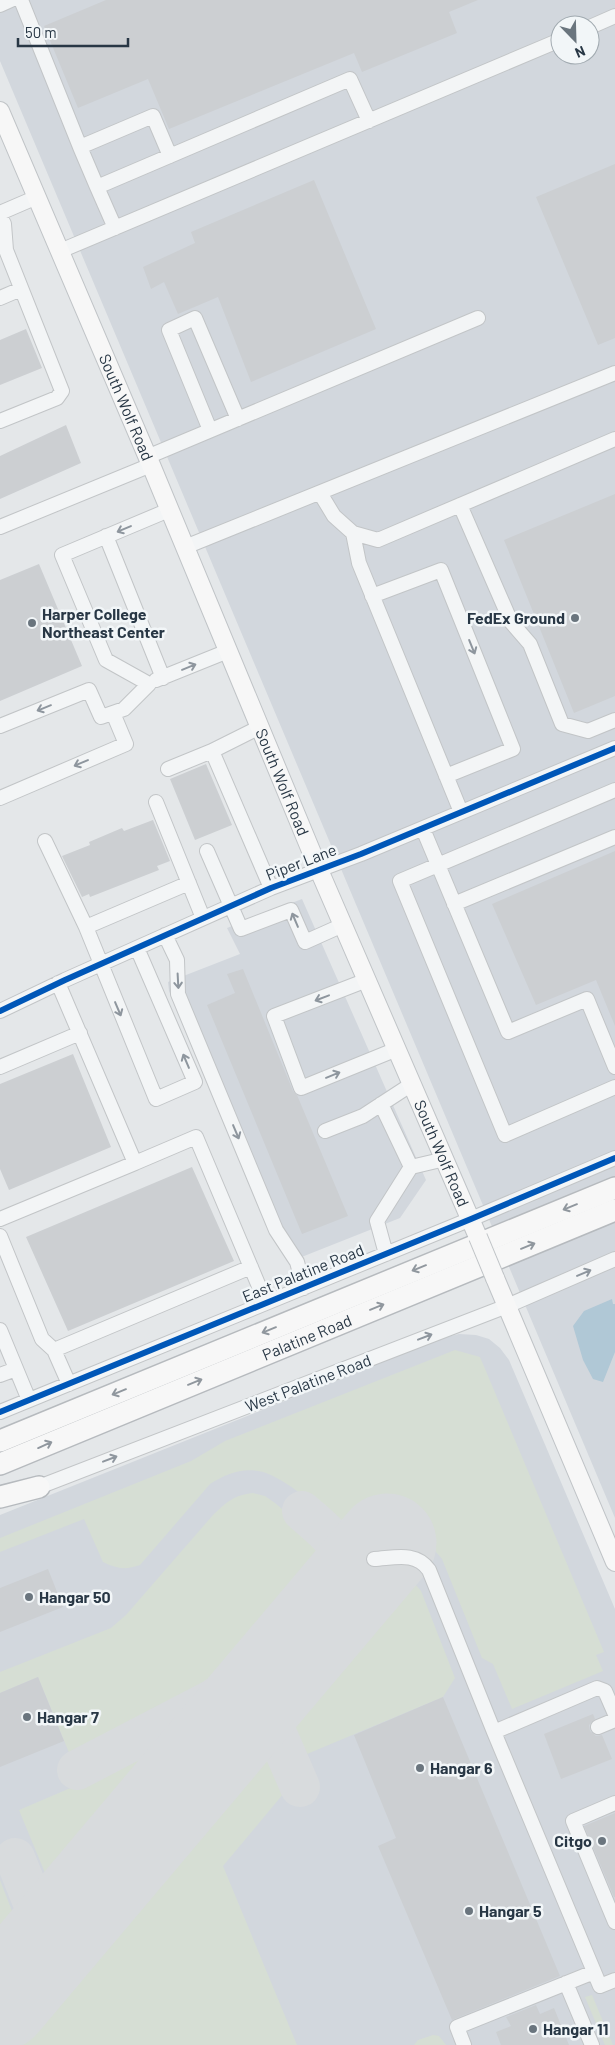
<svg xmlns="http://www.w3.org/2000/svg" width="615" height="2045" font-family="Barlow,sans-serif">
<rect width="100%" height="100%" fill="#e4e7e9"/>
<path fill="#d2d7dd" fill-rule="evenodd" d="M0 0H615V1518L0 61ZM560 25H590V55H560Z
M302 899 426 1180 400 1218 289 1262 271 1234 169 991 168 982 240 954 227 928Z
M459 1334 476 1335 489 1339 500 1348 509 1360 615 1609V2045H0V1515L442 1338Z"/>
<path fill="#d6ded4" d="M455 1350 480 1357 604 1652 596 1655 603 1671 512 1709 493 1664 482 1658 442 1559C429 1541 413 1533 392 1541 386 1543 379 1548 373 1548 370 1548 365 1546 361 1545 338 1526 287 1475 258 1471 241 1468 224 1475 210 1484L140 1565C126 1570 117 1569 103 1562L84 1519 0 1552V1538L191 1461 225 1441Z
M253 1493 265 1496 275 1503 316 1538 323 1549 327 1565V1579L314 1605 265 1663 85 1759 70 1755 38 1677 0 1693V1672L111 1628 126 1615 213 1515C227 1502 234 1495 253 1493Z
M399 1574 410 1578 421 1591 455 1678 443 1697 307 1754C298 1733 281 1707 291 1684L375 1582 389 1575Z
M223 1704 229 1705 70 1893 62 1895 50 1885 19 1810 82 1783 81 1779 85 1774 205 1709Z
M244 1743C251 1743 258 1743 264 1748 273 1756 279 1781 284 1793L223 1866 297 2045H0V2025L235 1747Z
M0 1880 22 1937 18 1955 0 1976Z
M592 1995 613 2045H605L585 1997Z
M433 2035 439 2036 446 2045H414L418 2040Z"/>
<path fill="#b0c8d6" d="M612 1299 613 1304H615V1352L603 1382 593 1379 583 1360 573 1326 584 1311Z"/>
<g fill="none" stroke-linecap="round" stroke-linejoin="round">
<path stroke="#d8dbdd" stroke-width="40" d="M302 1511C322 1529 345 1544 346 1573 346 1582 341 1592 339 1600
M216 1697 224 1695 236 1697 270 1726 277 1734 300 1787
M77 1770 288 1660
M15 1858 37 1913
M31 1964C37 1946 41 1932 37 1913 51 1918 62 1915 76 1911"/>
<path stroke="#d8dbdd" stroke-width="99" d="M0 2001 387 1543"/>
</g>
<path fill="#cccfd2" d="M106 0H478L449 12 457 33 362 72 354 53 169 129 148 79 78 108 44 26Z
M615 164V338L598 345 536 197Z
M314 180 376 329 251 382 218 297 178 314 164 282 151 289 143 267 195 243 191 232Z
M26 329 42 368 0 385V340Z
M66 425 81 463 0 499V456Z
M615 494V696L574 713 504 540Z
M39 564 82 666 0 701V580Z
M206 764 232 825 195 840 170 779Z
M153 820 170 861 157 866 159 870 90 897 89 894 82 897 62 856 90 845 89 842 122 828 124 831Z
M615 851V1026L596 980 536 1005 492 904Z
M243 969 293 1091 297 1095 348 1216 302 1234 207 1005 235 993 227 974Z
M73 1054 111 1147 9 1190 0 1169V1084Z
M192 1167 234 1261 68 1331 26 1237Z
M48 1569 63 1607 0 1632V1588Z
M38 1677 64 1741 0 1767V1693Z
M443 1697 560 1976 452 2020 378 1846 396 1838 354 1735Z
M593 1714 595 1719 589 1725 590 1731 596 1736 602 1735 612 1759 561 1779 544 1734Z
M615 1813V1897H614L584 1826Z
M536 2005 540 2014 554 2008 569 2045H501L496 2032 511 2026 506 2017Z"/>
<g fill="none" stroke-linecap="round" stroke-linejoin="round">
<defs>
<path id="minor" d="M21 0 80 147
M0 5 11 0
M590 27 615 16
M97 187 80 147 153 116 170 156
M0 213 37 197
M0 216 4 224 6 250 62 391 57 398 0 421
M115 228 97 187 350 79 369 121
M60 251 560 40
M0 298 21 289
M210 430 169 330 195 318 238 419
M147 457 478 318
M320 493 334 516 353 533 359 563 461 812
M460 505 511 622 530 644 562 724 588 731 615 720
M0 527 151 465
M353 533 378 540 615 439
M106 536 163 678
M185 547 615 373
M372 596 441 570 513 749 446 776
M156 680 228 651
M0 726 89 690 101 717 124 709 149 684 106 660 62 555 169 510
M212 751 260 727
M168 769 212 751 271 888
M615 790 400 881 505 1135 615 1087
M0 798 126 744 113 713
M156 802 203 918
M423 829 508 1032 587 999 615 1067
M45 841 86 927
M207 851 241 929 291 910 305 942 343 925
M454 904 615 837
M165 935 177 960 178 994 276 1230 297 1262 304 1288
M137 948 195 1082 156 1099 86 927 189 883
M367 980 274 1016 301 1088 397 1049
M58 983 135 1163 196 1137 266 1303
M0 1011 65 980 271 888 361 854 615 748
M0 1067 80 1033
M381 1104 411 1167 377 1221 386 1254
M325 1131 363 1116 412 1084
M411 1167 445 1159
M0 1219 135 1163
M0 1236 42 1339 54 1350
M0 1330 29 1400
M0 1375 16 1369
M69 1384 54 1350 251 1267
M0 1412 471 1219 615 1158
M31 1490 507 1306 615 1259
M374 1559C394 1558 416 1551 429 1570L494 1732 600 1986 615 1980
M598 1727 615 1720
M494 1732 597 1688 605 1691 615 1714
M615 1803 573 1821 615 1922
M566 1983 592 2045
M464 2045 457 2027 594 1972"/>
<g id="major">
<path id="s1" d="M0 111 151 465 319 870 478 1237"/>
<path d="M495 1278 615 1562"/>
</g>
<g id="highway">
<path d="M0 1441 615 1188"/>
<path id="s2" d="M0 1464 615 1210"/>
<path d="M0 1497 39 1487"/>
</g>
</defs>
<use href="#minor" stroke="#c2c5c7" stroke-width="16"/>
<use href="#major" stroke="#c0c4c7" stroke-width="20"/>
<use href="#highway" stroke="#b6babe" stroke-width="24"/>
<use href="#minor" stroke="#f3f5f6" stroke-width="14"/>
<use href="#major" stroke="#f7f7f7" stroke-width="18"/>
<use href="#highway" stroke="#f7f7f7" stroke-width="21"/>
<defs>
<path id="major-bridge" d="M478 1237 495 1278"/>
</defs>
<use href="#major-bridge" stroke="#c0c4c7" stroke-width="20" stroke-linecap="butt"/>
<use href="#major-bridge" stroke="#f7f7f7" stroke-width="18"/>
<defs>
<path id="cycleway" d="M0 1011 65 980 271 888 361 854 615 748
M0 1412 471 1219 615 1158"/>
</defs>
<use href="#cycleway" stroke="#f2f6f8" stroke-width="9"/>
<use href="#cycleway" stroke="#0057b8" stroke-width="6"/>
</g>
<defs><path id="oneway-shaft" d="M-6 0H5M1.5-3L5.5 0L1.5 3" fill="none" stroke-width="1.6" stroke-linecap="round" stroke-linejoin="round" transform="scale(1.25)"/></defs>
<g stroke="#8e969e">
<use href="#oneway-shaft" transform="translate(124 529) rotate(157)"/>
<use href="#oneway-shaft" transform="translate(472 647) rotate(68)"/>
<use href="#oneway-shaft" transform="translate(189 667) rotate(-22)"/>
<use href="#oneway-shaft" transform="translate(44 708) rotate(158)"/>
<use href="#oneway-shaft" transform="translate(81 763) rotate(157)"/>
<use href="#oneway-shaft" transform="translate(295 920) rotate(-113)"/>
<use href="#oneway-shaft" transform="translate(178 981) rotate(87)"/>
<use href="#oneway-shaft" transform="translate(322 998) rotate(159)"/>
<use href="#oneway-shaft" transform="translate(118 1009) rotate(67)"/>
<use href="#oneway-shaft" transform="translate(186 1061) rotate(-113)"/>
<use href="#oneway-shaft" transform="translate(333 1075) rotate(-22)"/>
<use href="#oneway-shaft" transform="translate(236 1132) rotate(67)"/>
<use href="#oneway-shaft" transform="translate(584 1273) rotate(-23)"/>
<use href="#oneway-shaft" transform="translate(425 1337) rotate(-21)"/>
<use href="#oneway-shaft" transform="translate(110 1459) rotate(-21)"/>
</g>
<g stroke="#90979e">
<use href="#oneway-shaft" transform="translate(570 1207) rotate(158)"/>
<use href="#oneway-shaft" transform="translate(528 1246) rotate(-22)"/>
<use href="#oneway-shaft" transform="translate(419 1268) rotate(158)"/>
<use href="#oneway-shaft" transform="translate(377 1307) rotate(-22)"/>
<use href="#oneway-shaft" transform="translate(269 1330) rotate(158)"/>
<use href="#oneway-shaft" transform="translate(195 1382) rotate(-22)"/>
<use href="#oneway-shaft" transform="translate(119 1392) rotate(158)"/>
<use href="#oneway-shaft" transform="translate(45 1445) rotate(-24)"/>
</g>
<g fill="#6a757e" stroke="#f2f6f8" stroke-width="2">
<circle cx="575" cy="618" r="5"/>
<circle cx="32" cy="623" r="5"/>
<circle cx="29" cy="1597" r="5"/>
<circle cx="27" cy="1717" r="5"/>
<circle cx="420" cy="1768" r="5"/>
<circle cx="602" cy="1841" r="5"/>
<circle cx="469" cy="1911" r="5"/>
<circle cx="533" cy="2029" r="5"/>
</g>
<g text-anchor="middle" stroke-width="5" stroke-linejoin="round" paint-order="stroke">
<g font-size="16" fill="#283745" stroke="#f2f6f8">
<text dy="6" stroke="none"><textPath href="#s1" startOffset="322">South Wolf Road</textPath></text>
<text dy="6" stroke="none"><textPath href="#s1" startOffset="728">South Wolf Road</textPath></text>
<text transform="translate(301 862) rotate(-21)" y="6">Piper Lane</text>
<text dy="6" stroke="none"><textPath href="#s1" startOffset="1132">South Wolf Road</textPath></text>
<text transform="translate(303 1273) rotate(-22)" y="6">East Palatine Road</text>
<text dy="6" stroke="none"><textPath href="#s2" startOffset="332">Palatine Road</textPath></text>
<text transform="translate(308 1383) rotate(-21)" y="6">West Palatine Road</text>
</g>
<g font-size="16" font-weight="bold" fill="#283745" stroke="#f2f6f8" text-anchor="start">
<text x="42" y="620">Harper College<tspan x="42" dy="18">Northeast Center</tspan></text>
<text x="565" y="624" text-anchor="end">FedEx Ground</text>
<text x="39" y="1603">Hangar 50</text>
<text x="37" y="1723">Hangar 7</text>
<text x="430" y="1774">Hangar 6</text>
<text x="592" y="1847" text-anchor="end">Citgo</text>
<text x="479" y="1917">Hangar 5</text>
<text x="543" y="2035">Hangar 11</text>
</g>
</g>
<g transform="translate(575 40) rotate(157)"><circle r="24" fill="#f2f6f8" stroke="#a1aab0"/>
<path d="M0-4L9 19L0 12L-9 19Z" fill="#6a757e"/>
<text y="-8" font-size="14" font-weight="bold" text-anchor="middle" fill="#283745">N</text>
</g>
<path d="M18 38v8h110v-8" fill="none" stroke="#283745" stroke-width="2.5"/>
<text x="25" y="38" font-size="15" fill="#283745" stroke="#f2f6f8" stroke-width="4" paint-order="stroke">50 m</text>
</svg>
